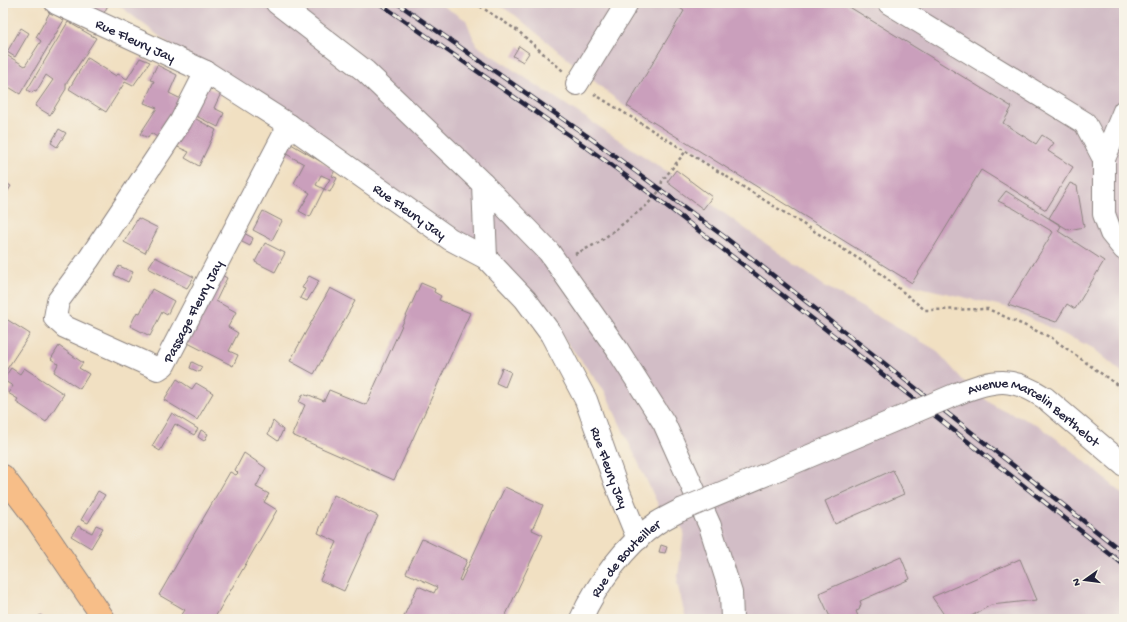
<svg xmlns="http://www.w3.org/2000/svg" width="1127" height="622" font-family="'Gochi Hand',sans-serif">
<rect width="100%" height="100%" fill="#f7f3e8"/>
<filter id="ink" filterUnits="userSpaceOnUse"><feTurbulence type="fractalNoise" baseFrequency=".025" numOctaves="2"/><feDisplacementMap in="SourceGraphic" scale="8" xChannelSelector="R" yChannelSelector="G"/><feConvolveMatrix kernelMatrix="1 2 1 2 8 2 1 2 1" color-interpolation-filters="sRGB"/></filter>
<filter id="wash" filterUnits="userSpaceOnUse"><feTurbulence type="fractalNoise" baseFrequency=".012" numOctaves="4" result="noise"/><feDisplacementMap in="SourceGraphic" scale="16" xChannelSelector="R" yChannelSelector="G"/><feGaussianBlur stdDeviation="0.9" result="paint"/><feColorMatrix in="noise" values="0 0 0 0 0 0 0 0 0 0 0 0 0 0 0 0 0 1.4 0 .05"/><feComposite in="paint" operator="in"/></filter>
<g filter="url(#wash)">
<rect width="100%" height="100%" fill="#f1e0c2"/>
<path fill="#d2bdc6" d="M116 3H438L466 20 476 45 666 171 823 285 936 350 969 387 996 407 1038 425 1073 451 1124 495V619H686L677 583 684 531 673 515 662 513 604 390 508 267 202 69Z
M495 3H1124V374L1093 348 1006 307 911 285 624 106 515 15Z"/>
<g id="blocks">
<path fill="#ca9fbc" fill-rule="evenodd" d="M93 3H109L103 15 91 8Z
M673 3H843L1012 107 1003 123 1036 144 1042 135 1054 143 1048 151 1073 167 1046 210 981 170 912 283 627 106 684 11Z
M50 12 64 20 20 94 4 84 3 86V53L25 66 41 41 36 37Z
M68 22 96 38 66 84V89L50 115 35 106 53 80 46 75 36 92 33 91 32 93 27 90Z
M21 28 29 33 15 57 7 52Z
M519 46 529 53 523 62 513 56Z
M87 58H88L116 76 118 74 127 79 140 58 150 62 133 86 125 82 106 112 69 89Z
M157 65 177 75 169 93 183 100 160 139 151 133 148 138 140 134 157 108 144 103 154 81 150 80Z
M205 87 221 93 214 108 224 113 218 127 190 113Z
M189 115 216 130 199 166 185 158 189 152 171 144Z
M59 129 66 133 57 147 51 143Z
M286 141 335 170 332 176 337 178 330 192 324 189 310 217 299 211 310 193 294 183 304 164 281 151ZM321 175 330 179 324 189 316 185Z
M676 170 712 197 703 209 667 182Z
M3 181 11 186 3 199Z
M1070 183 1077 186 1084 227 1069 230 1049 218Z
M1006 191 1061 226 1058 231 1104 261 1075 309 1067 304 1056 322 1008 305 1053 232 1013 208 998 201Z
M263 211 282 221 272 240 253 230Z
M138 218 158 228 145 253 124 242Z
M240 231 253 238 250 246 236 239Z
M265 243 285 253 275 272 255 262Z
M155 257 194 277 187 288 148 268Z
M119 266 133 272 128 282 114 275Z
M218 273 227 278 216 301 236 312 228 327 238 333 229 351 238 355 233 366 184 341Z
M309 276 319 281 307 301 300 298 305 289 302 288Z
M421 283 435 289 434 292 441 296 439 300 470 313 394 480 292 435 305 405 299 402 303 394 308 396 309 395 324 401 329 390 366 405Z
M330 288 355 301 314 374 290 361Z
M152 289 174 301 167 315 162 312 150 336 130 326 137 312 140 313Z
M3 317 30 334 3 375Z
M59 346 83 363 79 368 89 374 80 389 54 372 58 364 51 359Z
M192 362 202 367 199 372 190 368Z
M11 368 20 374 24 368 64 394 46 422 16 402 18 399 8 393 13 386 3 380Z
M502 368 511 372 505 387 496 383Z
M177 379 192 389 196 383 213 393 197 420 164 400Z
M172 413 198 429 194 435 175 424 160 451 152 446Z
M273 421 283 430 278 441 268 434Z
M201 430 208 434 204 441 198 437Z
M244 453 266 468 256 487 269 494 264 502 277 510 214 619H179L185 610 159 595 230 472 236 475 238 473 235 470Z
M893 470 904 494 835 524 825 501Z
M505 487 543 505 532 530 543 535 504 619H406L407 618 404 616 418 586 434 593 437 587 406 573 422 539 467 560 459 580 461 581Z
M98 491 105 495 88 523 81 520Z
M334 495 378 516 344 591 320 580 337 542 318 533Z
M96 525 103 528 91 548 71 536 78 526 92 533Z
M661 545 667 547 665 553 659 552Z
M901 557 910 579 860 601 861 604 859 610 856 611 859 619H831L819 593Z
M1020 559 1037 600 991 605 966 619H947L932 597Z
M40 615 45 619H37Z"/>
</g>
</g>
<g filter="url(#ink)">
<use href="#blocks" fill-opacity="0" stroke="#8a817e" stroke-width="1"/>
<g fill="none" stroke-linecap="round" stroke-linejoin="round">
<defs>
<g id="minor">
<path id="s1" d="M56 3 206 72 289 125 450 239 486 258 525 299 551 334 586 400 615 482 638 539"/>
<path d="M277 3 365 71 483 184 486 258"/>
<path d="M889 3 1085 123 1104 159V214L1111 233 1124 249"/>
<path id="s2" d="M206 72 181 121 89 259 58 301 55 318 65 327 158 369 164 365 289 125"/>
<path d="M577 84 627 3"/>
<path d="M1104 159 1124 111"/>
<path d="M483 184 549 252 617 349 664 423 710 526 731 593 732 619"/>
<path id="s3" d="M959 393C995 379 1012 376 1045 398L1124 465"/>
<path d="M767 474 914 412"/>
<path id="s4" d="M581 619C596 585 626 544 657 523 665 518 673 514 681 510"/>
</g>
<path id="major" d="M3 476 38 522 104 619"/>
</defs>
<use href="#minor" stroke="#8a817e" stroke-width="24"/>
<use href="#major" stroke="#8a817e" stroke-width="24"/>
<path stroke="#8a817e" stroke-width="2.5" stroke-dasharray="3 3" stroke-linecap="butt" d="M475 3 518 31 563 71
M594 94 875 269 925 310 988 309 1052 338 1124 390
M575 254 598 243 646 206 661 189 662 181 686 151"/>
<use href="#minor" stroke="#fff" stroke-width="22"/>
<use href="#major" stroke="#f7be88" stroke-width="22"/>
<defs>
<path id="rail" d="M379 3 589 149 655 197 781 294 1124 565
M397 3 593 140 726 238 1124 553"/>
</defs>
<use href="#rail" stroke="#22223b" stroke-width="4.5"/>
<use href="#rail" stroke="#f7f3e8" stroke-width="3" stroke-dasharray="9" stroke-linecap="butt"/>
<defs>
<path id="minor-bridge" d="M914 412 959 393
M681 510 767 474"/>
</defs>
<use href="#minor-bridge" stroke="#8a817e" stroke-width="24" stroke-linecap="butt"/>
<use href="#minor-bridge" stroke="#fff" stroke-width="22"/>
</g>
</g>
<g text-anchor="middle" stroke-width="4" stroke-linejoin="round" paint-order="stroke">
<g font-size="14" fill="#22223b" stroke="#f7f3e8">
<text dy="5" stroke="none"><textPath href="#s1" startOffset="88">Rue Fleury Jay</textPath></text>
<text dy="5" stroke="none"><textPath href="#s1" startOffset="412">Rue Fleury Jay</textPath></text>
<text dy="5" stroke="none"><textPath href="#s2" startOffset="474">Passage Fleury Jay</textPath></text>
<text dy="5" stroke="none"><textPath href="#s3" startOffset="85">Avenue Marcelin Berthelot</textPath></text>
<text dy="5" stroke="none"><textPath href="#s1" startOffset="748">Rue Fleury Jay</textPath></text>
<text dy="5" stroke="none"><textPath href="#s4" startOffset="76">Rue de Bouteiller</textPath></text>
</g>
</g>
<rect width="1127" height="622" fill="none" stroke="#f7f3e8" stroke-width="16"/>
<g transform="translate(1085 580) rotate(256)" stroke="#f7f3e8" stroke-width="3" paint-order="stroke">
<path d="M0-3L7 15L0 10L-7 15Z" fill="#22223b"/>
<text y="-6" font-size="11" font-weight="bold" text-anchor="middle" fill="#22223b">N</text>
</g>
</svg>
